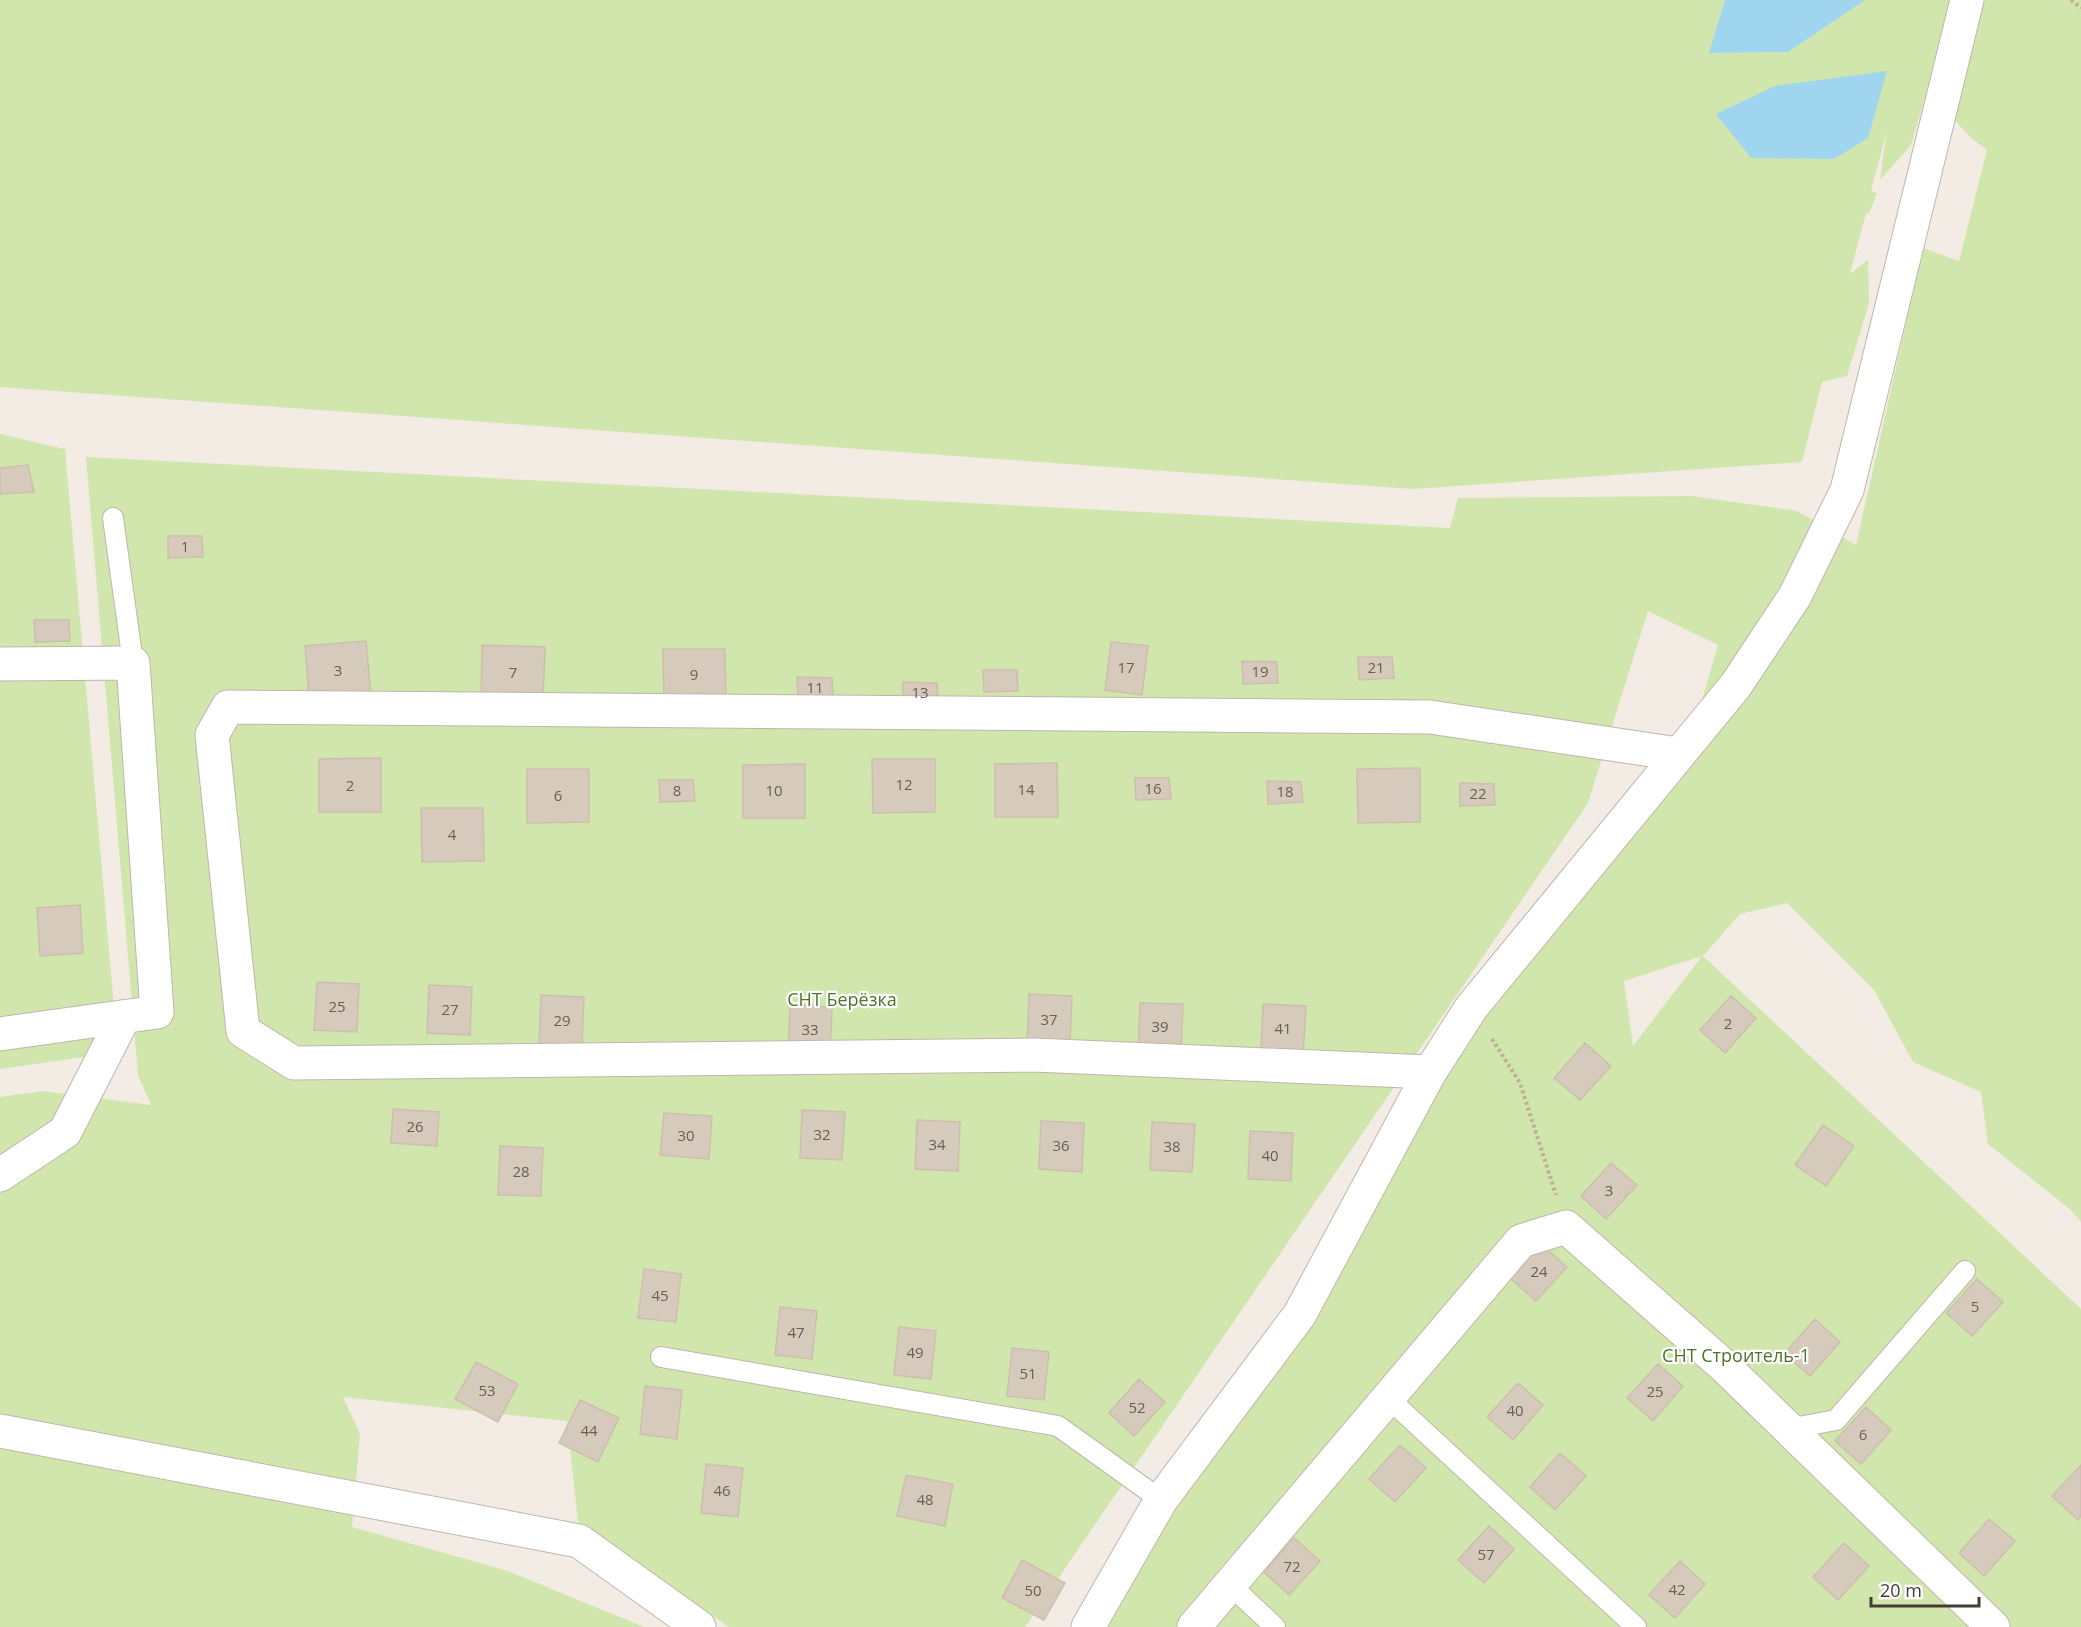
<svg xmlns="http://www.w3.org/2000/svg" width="2081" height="1627" font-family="'Open Sans',sans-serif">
<rect width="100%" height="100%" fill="#f2ece4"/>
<path fill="#d0e6ac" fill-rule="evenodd" d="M0,0H1725L1710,53L1788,52L1865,0H1954L1911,145L1880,180L1887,130L1871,191L1877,193L1869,213H1866L1850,274L1868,260L1869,303L1847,376L1822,382L1802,462L1413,489L0,387Z
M1980,0H2081V1222L2071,1210L1988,1144L1981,1092L1913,1062L1874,990L1787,903L1740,914L1703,956L2081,1309V1627H1096L1437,1077L1684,762L1718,645L1648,611L1588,803L1025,1627H729L578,1522L567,1421L343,1397L360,1434L352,1527L508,1571L644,1627H0V1097L43,1091L151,1105L138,1075L86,457L1450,528L1458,498L1691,496L1797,511L1856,545L1923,248L1959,261L1987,150L1971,138L1948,113ZM1702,956L1633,1046L1624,981Z
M0,434L65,449L118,1052L0,1069Z"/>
<path fill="#9fd5ef" d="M1725,0H1865L1788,52L1709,53Z
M1887,71L1868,138L1834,159L1751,158L1716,114L1775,86Z"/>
<path fill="#d6cabc" stroke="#cebead" stroke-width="1.5" d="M28,465L34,492L0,494V468Z
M168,536H202L203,557L168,558Z
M34,620H69L70,641L35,642Z
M366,641L371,695L309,699L305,646Z
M1111,642L1148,646L1142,695L1105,690Z
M482,645L545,647L543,700L481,699Z
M663,649H725L726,702L664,703Z
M1358,657H1392L1394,678L1359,680Z
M1242,661L1277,662L1278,683L1243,684Z
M983,670H1017L1018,691L984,692Z
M797,677L832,678L833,699L798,700Z
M903,682L937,683L938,704L903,705Z
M381,758V812H319V759Z
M872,759H935V812L873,813Z
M1057,763L1058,817H995V764Z
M805,764V818H743V765Z
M1420,768V822L1358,823L1357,769Z
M527,769H589V822L527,823Z
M1135,778H1169L1171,799L1136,800Z
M659,780H693L695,801L660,802Z
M1267,781L1301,782L1303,802L1268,804Z
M1460,783L1494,784L1495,805L1460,806Z
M421,808H483L484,861L422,862Z
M80,905L83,953L40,956L37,908Z
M317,982L359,984L357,1032L314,1030Z
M429,985L472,987L470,1035L427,1033Z
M1029,994L1072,996L1070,1044L1027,1043Z
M541,995L584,997L582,1046L539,1044Z
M1731,996L1756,1018L1725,1053L1700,1030Z
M1140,1003L1183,1004L1181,1053L1138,1051Z
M1263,1004L1306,1006L1303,1054L1261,1052Z
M790,1005L832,1007L830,1055L788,1053Z
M1585,1043L1611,1066L1580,1100L1554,1078Z
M393,1109L439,1112L437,1146L391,1143Z
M802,1110L845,1112L842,1160L800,1158Z
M664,1113L712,1116L709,1159L660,1155Z
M917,1120L960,1122L958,1171L915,1169Z
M1041,1121L1084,1123L1082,1172L1039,1169Z
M1152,1122L1195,1124L1192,1172L1150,1170Z
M1823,1125L1854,1146L1826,1186L1795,1165Z
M1250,1131L1293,1133L1291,1181L1248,1179Z
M500,1146L543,1148L541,1196L498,1195Z
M1611,1163L1637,1185L1606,1219L1581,1196Z
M1541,1244L1567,1267L1536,1301L1510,1278Z
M644,1269L681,1274L676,1322L638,1318Z
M1977,1279L2003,1302L1972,1336L1946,1313Z
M780,1307L817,1311L812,1359L775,1355Z
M1815,1319L1840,1342L1810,1376L1784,1354Z
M899,1327L936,1331L931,1379L894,1375Z
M1012,1348L1049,1352L1044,1400L1007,1396Z
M476,1362L518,1384L498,1422L455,1399Z
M1658,1364L1683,1386L1653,1421L1627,1398Z
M1139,1379L1165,1402L1134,1436L1109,1413Z
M1518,1383L1543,1405L1513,1440L1487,1417Z
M645,1386L682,1390L677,1439L640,1434Z
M580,1400L619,1418L598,1462L559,1443Z
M1866,1407L1891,1430L1861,1464L1835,1441Z
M1400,1445L1426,1468L1395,1502L1369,1479Z
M1560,1453L1586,1476L1555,1510L1530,1487Z
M706,1464L743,1468L738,1517L701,1513Z
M2081,1465V1516L2078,1520L2052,1496Z
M906,1475L953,1484L945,1526L897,1516Z
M1989,1519L2015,1541L1984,1576L1959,1553Z
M1489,1526L1514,1549L1484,1583L1458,1560Z
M1294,1538L1320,1561L1289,1595L1264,1572Z
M1844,1543L1869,1566L1838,1600L1813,1577Z
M1022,1560L1065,1583L1044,1620L1002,1598Z
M1680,1561L1705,1584L1675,1618L1649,1595Z"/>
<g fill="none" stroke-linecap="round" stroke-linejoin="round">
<g stroke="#c0b6aa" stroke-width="22">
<path id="lane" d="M113,518L133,663
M661,1357L1058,1426L1161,1500
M1387,1397L1636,1627
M1788,1429L1836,1420L1965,1271
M1228,1583L1275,1627"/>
</g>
<g stroke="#c0b6aa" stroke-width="35">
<path id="street" d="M0,664L133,663L157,1012L0,1034
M1430,1072L1034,1055L294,1063L243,1031L212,735L228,707L1430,717L1678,754
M0,1175L65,1132L124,1017
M0,1431L579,1541L699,1627
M1088,1627L1161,1500L1300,1314L1430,1072L1471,1008L1736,685L1795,596L1847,490L1967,0
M1194,1627L1521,1241L1566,1227L1724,1366L1993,1627"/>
</g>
<path stroke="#bfae98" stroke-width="4" stroke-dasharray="3 3" stroke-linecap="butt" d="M2071,0L2081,8
M1492,1039L1520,1083L1556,1195"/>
<use href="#lane" stroke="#fff" stroke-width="20"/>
<use href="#street" stroke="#fff" stroke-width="33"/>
</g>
<g text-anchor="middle" stroke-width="4.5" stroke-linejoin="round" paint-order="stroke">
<g font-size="15" fill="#686056">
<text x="185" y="552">1</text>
<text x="1126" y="673">17</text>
<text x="1376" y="673">21</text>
<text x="338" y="676">3</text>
<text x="1260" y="677">19</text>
<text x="513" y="678">7</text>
<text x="694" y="680">9</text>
<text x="815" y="693">11</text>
<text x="920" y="698">13</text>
<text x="904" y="790">12</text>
<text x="350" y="791">2</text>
<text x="1153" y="794">16</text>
<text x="1026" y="795">14</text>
<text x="677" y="796">8</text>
<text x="774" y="796">10</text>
<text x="1285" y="797">18</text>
<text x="1478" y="799">22</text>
<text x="558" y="801">6</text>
<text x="452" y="840">4</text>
<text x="337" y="1012">25</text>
<text x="450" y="1015">27</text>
<text x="1049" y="1025">37</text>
<text x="562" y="1026">29</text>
<text x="1728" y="1029">2</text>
<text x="1160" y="1032">39</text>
<text x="1283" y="1034">41</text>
<text x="810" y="1035">33</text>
<text x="415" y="1132">26</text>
<text x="822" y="1140">32</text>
<text x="686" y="1141">30</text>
<text x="937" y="1150">34</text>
<text x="1061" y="1151">36</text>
<text x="1172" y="1152">38</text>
<text x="1270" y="1161">40</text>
<text x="521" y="1177">28</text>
<text x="1609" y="1196">3</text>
<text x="1539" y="1277">24</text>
<text x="660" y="1301">45</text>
<text x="1975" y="1312">5</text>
<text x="796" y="1338">47</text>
<text x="915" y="1358">49</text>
<text x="1028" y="1379">51</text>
<text x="487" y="1396">53</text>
<text x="1655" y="1397">25</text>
<text x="1137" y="1413">52</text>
<text x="1515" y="1416">40</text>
<text x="589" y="1436">44</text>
<text x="1863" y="1440">6</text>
<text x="722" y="1496">46</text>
<text x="925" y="1505">48</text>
<text x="1486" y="1560">57</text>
<text x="1292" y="1572">72</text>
<text x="1677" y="1595">42</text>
<text x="1033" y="1596">50</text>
</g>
<g font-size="18" fill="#4b7428" stroke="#fff">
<text x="842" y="1006">СНТ Берёзка</text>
<text x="1736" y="1362">СНТ Строитель-1</text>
</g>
</g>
<path d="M1871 1597v9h108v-9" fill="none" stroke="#443c34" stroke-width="3"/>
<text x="1880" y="1597" font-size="18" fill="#443c34" stroke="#ffffff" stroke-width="4.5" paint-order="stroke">20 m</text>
</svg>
